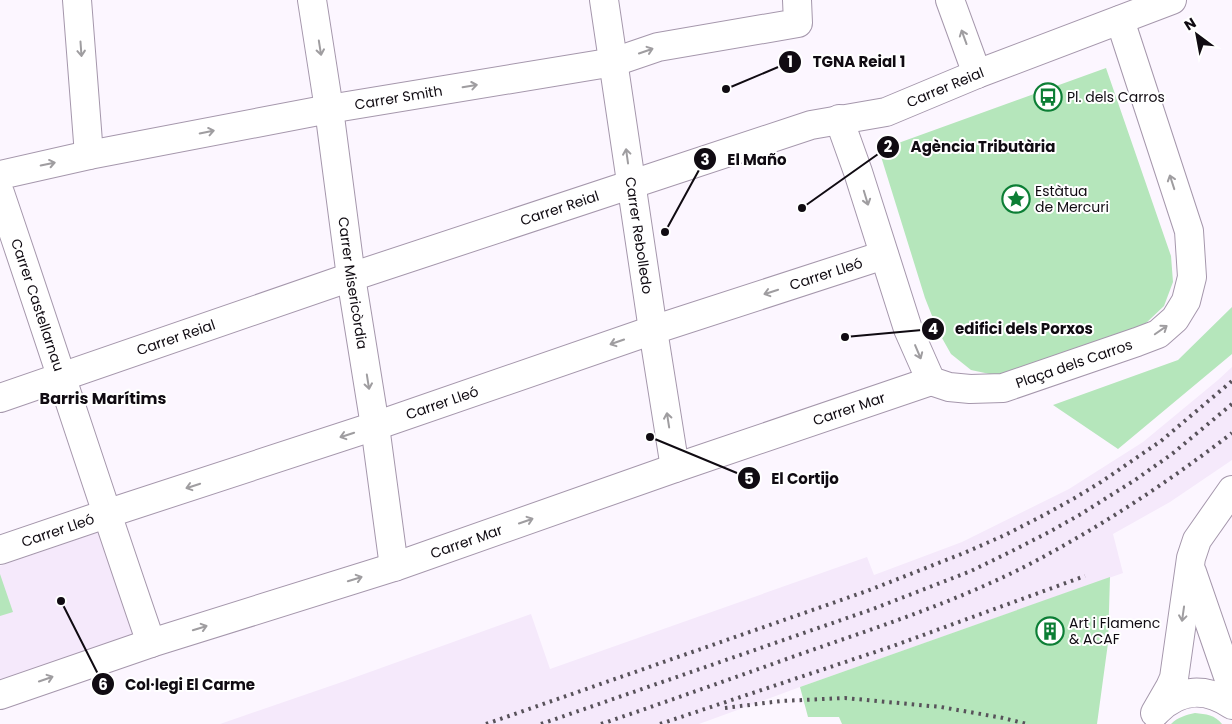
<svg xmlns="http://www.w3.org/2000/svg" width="1232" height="724" font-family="Poppins,sans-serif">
<rect width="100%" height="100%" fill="#fcf6ff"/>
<path fill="#f5e9fb" d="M1232,367V460L1170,502L1113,534L1123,573L800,687L699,724H220L342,682L531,614L550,669L867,557L874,575L962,542L1069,489L1143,442L1218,380Z
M99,532L134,637L0,683V566Z"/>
<path fill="#b5e6bb" d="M1106,68L1171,256L1173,282L1164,306L1145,324L1071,353L999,376L971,370L951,354L938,331L925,298L879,150Z
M1232,307V354L1118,449L1053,405L1178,360Z
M0,574L13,612L0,616Z
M1110,577L1108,643L1097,724H842L839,717H808L800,687Z
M1195,713C1206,714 1215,715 1222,724H1171C1178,717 1186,715 1195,713Z"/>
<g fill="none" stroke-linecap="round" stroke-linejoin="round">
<g stroke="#a597ac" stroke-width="30">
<g id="minor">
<path d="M77,0L89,155"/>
<path id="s1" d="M312,0L329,109L351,277L375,426L394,567"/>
<path id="s2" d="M604,0L653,330L675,468"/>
<path d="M950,0L977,74"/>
<path id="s3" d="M839,119L858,172L908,329L931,381L949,387L970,389L1003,388L1137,342L1158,334L1175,319L1186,301L1192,277L1189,231L1120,20"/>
<path id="s4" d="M0,175L89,155L329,109L614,62L658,47L798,23L797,0"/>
<path id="s5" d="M0,193C51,343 99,493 151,643"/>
<path id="s6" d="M0,398L351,277L811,125L886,112L977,74L1172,0"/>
<path id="s7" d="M0,550L106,514L375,426L653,330L884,255"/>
<path d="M1192,572L1232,688"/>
<path id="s8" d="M0,695L151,643L394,567L675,468L931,381"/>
<path d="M1157,711C1180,688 1206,687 1232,705"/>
<path d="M1155,713L1170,687L1174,678L1191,558L1197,540L1232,490"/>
</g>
</g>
<use href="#minor" stroke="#fff" stroke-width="28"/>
<path stroke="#58525a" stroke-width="4" stroke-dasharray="2.5 5" stroke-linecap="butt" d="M725,708L781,701L845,698L941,707L1003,718L1027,724
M486,724L867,591L964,553L1005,535L1044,515L1073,499L1101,482L1161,441L1232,381
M541,724L873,609L971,571L1012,551L1051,531L1081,514L1135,480L1172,454L1232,404
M601,724C672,700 741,675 812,650C884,625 957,601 1026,566C1099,528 1167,483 1232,433
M660,724L893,646L1085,576"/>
</g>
<defs><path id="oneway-shaft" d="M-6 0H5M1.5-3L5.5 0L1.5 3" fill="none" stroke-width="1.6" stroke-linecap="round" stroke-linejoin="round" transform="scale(1.25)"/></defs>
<g stroke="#9f9da0">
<use href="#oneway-shaft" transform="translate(964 37) rotate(-110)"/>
<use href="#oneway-shaft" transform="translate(320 48) rotate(81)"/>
<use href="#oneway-shaft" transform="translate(81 49) rotate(86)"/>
<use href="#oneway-shaft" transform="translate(646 51) rotate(-19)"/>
<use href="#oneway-shaft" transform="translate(470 86) rotate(-9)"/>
<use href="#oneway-shaft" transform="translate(207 132) rotate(-11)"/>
<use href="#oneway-shaft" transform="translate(627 156) rotate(-98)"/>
<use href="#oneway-shaft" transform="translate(48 164) rotate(-12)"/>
<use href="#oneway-shaft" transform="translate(1172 182) rotate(-108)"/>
<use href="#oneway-shaft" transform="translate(866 198) rotate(73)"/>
<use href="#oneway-shaft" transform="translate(771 292) rotate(162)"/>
<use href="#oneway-shaft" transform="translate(1161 330) rotate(-35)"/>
<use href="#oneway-shaft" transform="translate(617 342) rotate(161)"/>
<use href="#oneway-shaft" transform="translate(918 352) rotate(67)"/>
<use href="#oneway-shaft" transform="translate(368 382) rotate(81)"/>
<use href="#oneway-shaft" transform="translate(668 420) rotate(-99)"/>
<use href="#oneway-shaft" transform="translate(347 435) rotate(162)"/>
<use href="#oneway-shaft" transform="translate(193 486) rotate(162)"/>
<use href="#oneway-shaft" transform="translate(526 521) rotate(-19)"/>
<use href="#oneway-shaft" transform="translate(355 579) rotate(-17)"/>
<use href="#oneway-shaft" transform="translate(1183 614) rotate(98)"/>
<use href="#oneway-shaft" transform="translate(200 628) rotate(-17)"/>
<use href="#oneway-shaft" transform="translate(46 679) rotate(-19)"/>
</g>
<defs>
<g id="bus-ring" transform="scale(1.4375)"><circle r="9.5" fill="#fff" stroke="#0c7e35" stroke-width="1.5"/><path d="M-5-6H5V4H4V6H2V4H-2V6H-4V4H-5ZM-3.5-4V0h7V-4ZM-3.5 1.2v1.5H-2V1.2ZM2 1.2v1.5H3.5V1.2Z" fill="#0c7e35"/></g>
<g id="sight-ring" transform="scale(1.4375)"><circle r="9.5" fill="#fff" stroke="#0c7e35" stroke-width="1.5"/><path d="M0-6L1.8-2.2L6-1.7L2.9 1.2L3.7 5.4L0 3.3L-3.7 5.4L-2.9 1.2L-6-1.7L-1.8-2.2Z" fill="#0c7e35"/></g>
<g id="building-ring" transform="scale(1.4375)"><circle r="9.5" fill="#fff" stroke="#0c7e35" stroke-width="1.5"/><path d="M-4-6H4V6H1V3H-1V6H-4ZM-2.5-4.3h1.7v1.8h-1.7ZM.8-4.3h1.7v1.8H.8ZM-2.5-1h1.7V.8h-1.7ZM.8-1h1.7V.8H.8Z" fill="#0c7e35"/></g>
</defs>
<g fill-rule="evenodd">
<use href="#bus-ring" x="1048" y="97"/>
<use href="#sight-ring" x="1016" y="199"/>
<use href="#building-ring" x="1050" y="631"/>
</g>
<g text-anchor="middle" stroke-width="4" stroke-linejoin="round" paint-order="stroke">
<g font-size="14" fill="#100b12" stroke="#fff">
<text dy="5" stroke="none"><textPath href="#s6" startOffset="996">Carrer Reial</textPath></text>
<text dy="5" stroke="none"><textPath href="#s4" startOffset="406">Carrer Smith</textPath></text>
<text dy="5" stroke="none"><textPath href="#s6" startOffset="591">Carrer Reial</textPath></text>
<text dy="5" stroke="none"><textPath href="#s2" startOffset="238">Carrer Rebolledo</textPath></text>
<text dy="5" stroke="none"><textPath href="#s7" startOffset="871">Carrer Lleó</textPath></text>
<text dy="5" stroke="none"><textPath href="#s1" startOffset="286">Carrer Misericòrdia</textPath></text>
<text dy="5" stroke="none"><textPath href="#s5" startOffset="118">Carrer Castellarnau</textPath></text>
<text dy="5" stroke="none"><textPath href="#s6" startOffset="186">Carrer Reial</textPath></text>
<text dy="5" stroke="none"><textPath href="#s3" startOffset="426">Plaça dels Carros</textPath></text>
<text dy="5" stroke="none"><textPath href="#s7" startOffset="466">Carrer Lleó</textPath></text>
<text dy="5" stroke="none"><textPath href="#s8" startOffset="896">Carrer Mar</textPath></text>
<text dy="5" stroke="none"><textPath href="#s7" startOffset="61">Carrer Lleó</textPath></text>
<text dy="5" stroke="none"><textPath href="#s8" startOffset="491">Carrer Mar</textPath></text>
</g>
<g font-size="14" fill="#100b12" stroke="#fff" text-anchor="start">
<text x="1067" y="102">Pl. dels Carros</text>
<text x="1035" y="196">Estàtua<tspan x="1035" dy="16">de Mercuri</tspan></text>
<text x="1069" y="628">Art i Flamenc<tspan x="1069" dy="16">&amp; ACAF</tspan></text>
</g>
<g font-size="16" font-weight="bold" fill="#100b12" stroke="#fff">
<text x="103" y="404">Barris Marítims</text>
</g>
</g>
<path fill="none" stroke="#100b12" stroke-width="2" d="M726 89L790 62M802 208L888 147M665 232L705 159M845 337L933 329M650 437L749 478M61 601L103 684"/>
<g fill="#100b12" stroke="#fff" stroke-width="2">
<circle cx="726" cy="89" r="5"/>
<circle cx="802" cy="208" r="5"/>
<circle cx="665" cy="232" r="5"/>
<circle cx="845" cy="337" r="5"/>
<circle cx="650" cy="437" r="5"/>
<circle cx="61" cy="601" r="5"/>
<circle cx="790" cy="62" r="12"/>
<circle cx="888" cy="147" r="12"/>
<circle cx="705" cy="159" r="12"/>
<circle cx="933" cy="329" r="12"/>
<circle cx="749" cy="478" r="12"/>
<circle cx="103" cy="684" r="12"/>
</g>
<g font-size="15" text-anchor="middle" font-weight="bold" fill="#fff">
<text x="790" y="67">1</text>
<text x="888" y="152">2</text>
<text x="705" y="165">3</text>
<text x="933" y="334">4</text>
<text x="749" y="484">5</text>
<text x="103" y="690">6</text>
</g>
<g font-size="15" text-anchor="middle" font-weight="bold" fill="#100b12" stroke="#fff" stroke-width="4" stroke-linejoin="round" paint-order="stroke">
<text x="859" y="67">TGNA Reial 1</text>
<text x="983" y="152">Agència Tributària</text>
<text x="757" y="165">El Maño</text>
<text x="1024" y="334">edifici dels Porxos</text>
<text x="805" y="484">El Cortijo</text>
<text x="190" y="690">Col·legi El Carme</text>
</g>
<g transform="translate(1197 35) rotate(328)" stroke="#ffffff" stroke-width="4" paint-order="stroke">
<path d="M0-4L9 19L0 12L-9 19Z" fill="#100b12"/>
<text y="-8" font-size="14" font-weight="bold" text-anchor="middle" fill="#100b12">N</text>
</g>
</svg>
